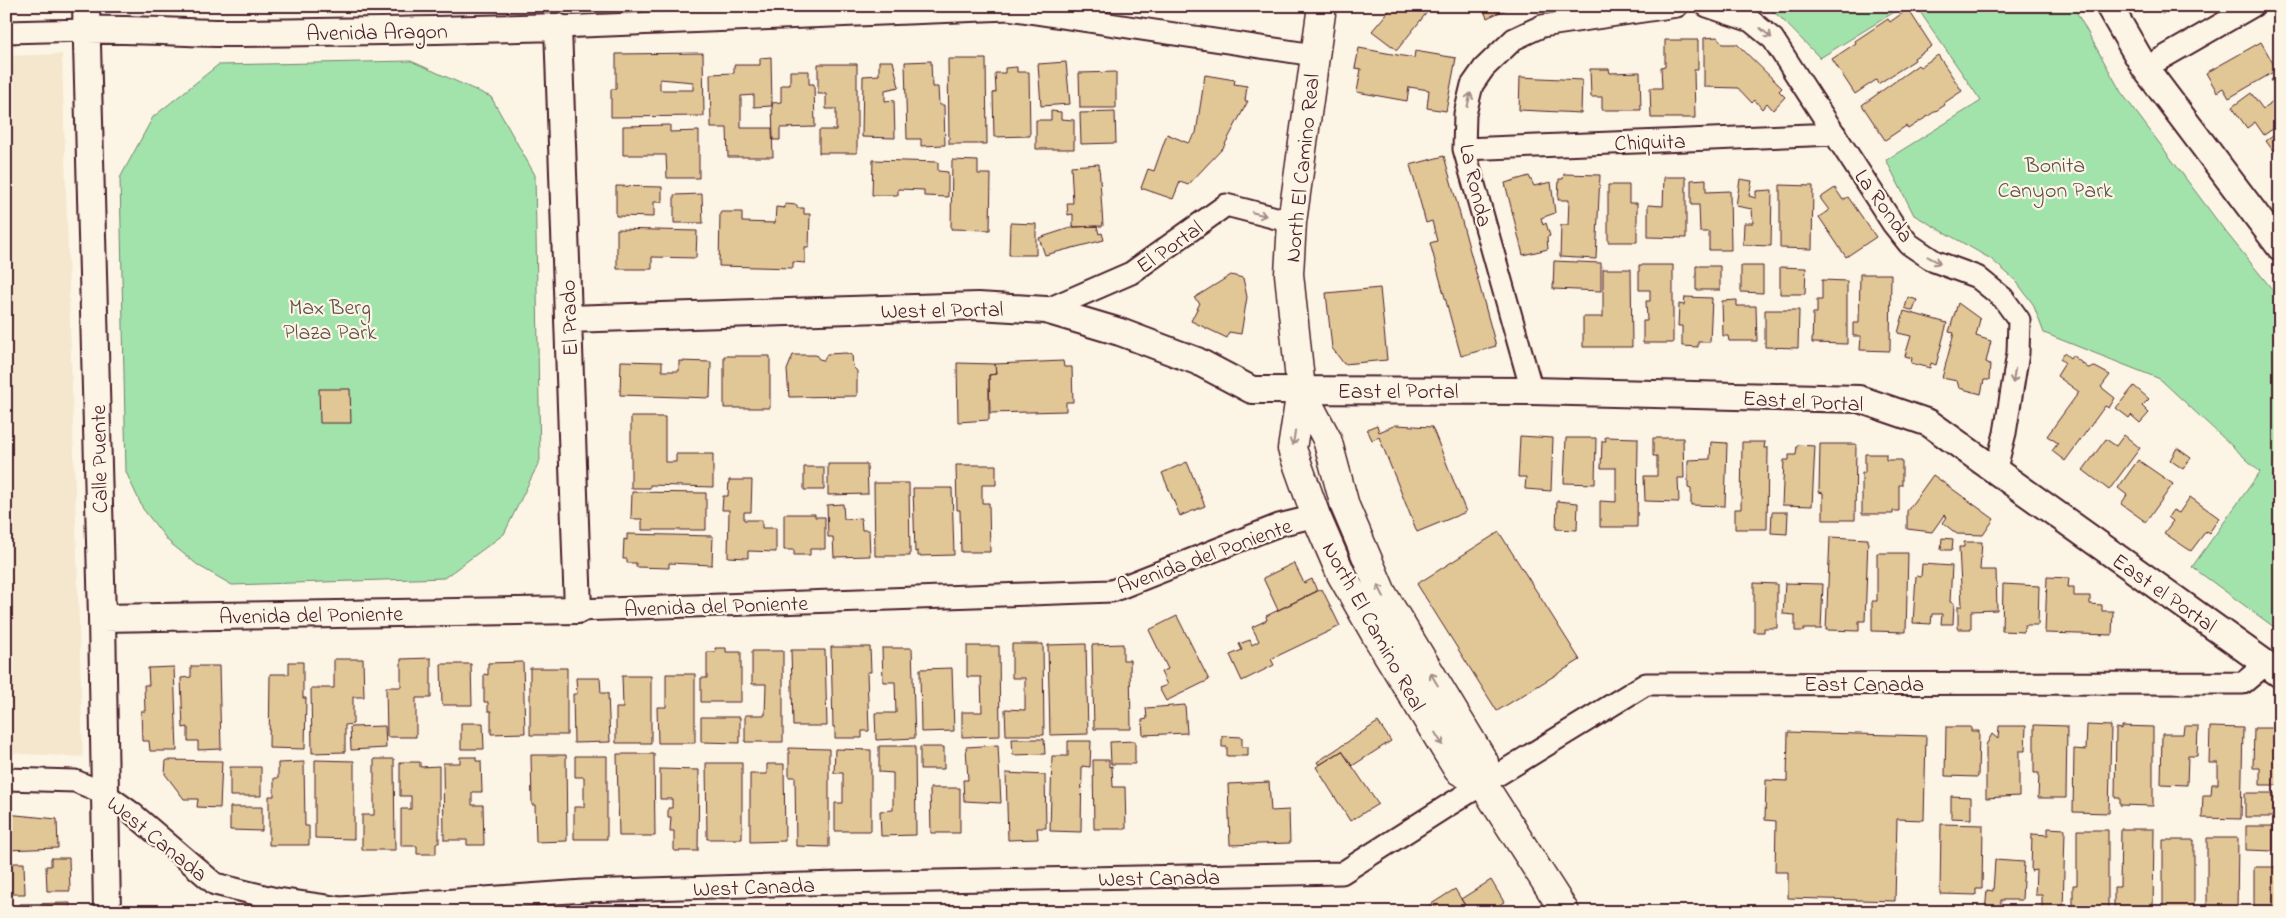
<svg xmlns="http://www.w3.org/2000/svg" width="2286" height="918" font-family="'Indie Flower',sans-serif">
<rect width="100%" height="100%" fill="#fcf5e5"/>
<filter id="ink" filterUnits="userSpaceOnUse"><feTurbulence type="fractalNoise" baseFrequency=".02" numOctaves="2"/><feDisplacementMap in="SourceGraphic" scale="10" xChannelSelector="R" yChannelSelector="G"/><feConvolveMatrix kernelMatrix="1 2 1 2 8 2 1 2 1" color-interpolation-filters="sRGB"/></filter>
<g filter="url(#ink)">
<path fill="#f4e7cd" d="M62,54L83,757L6,753V56Z"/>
<path fill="#a2e3ac" stroke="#76816c" d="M1765,6H1904L1820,58L1780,17Z
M1916,6H2073L2121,92L2225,231L2280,299V620L2274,627L2192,567L2260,472L2160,379L2044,333L2033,304L2016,281L1991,259L1914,215L1886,160L1981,101Z
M411,61L491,97L535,175L540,460L504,534L444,578L232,585L199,566L169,542L143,509L126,472L120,178L153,117L218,65Z"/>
<path fill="#e1c696" stroke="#4a1f2b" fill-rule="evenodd" d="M1393,6H1432L1397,50L1372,31Z
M1482,6H1513L1487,18Z
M2158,6H2176L2162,14Z
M1908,9L1932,46L1914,58L1915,60L1878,84L1876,80L1855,94L1832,59L1856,43L1855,41L1888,19L1890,22Z
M1717,37L1723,44H1737L1782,88L1779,91L1785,97L1773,110L1767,103L1762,109L1755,100L1752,103L1738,88L1704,87V38Z
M1665,40H1698V70H1694L1695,118H1651L1650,88H1662L1661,67L1665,66Z
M2261,42L2277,70L2229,98L2223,88L2217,92L2206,73Z
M1359,48L1414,58L1415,51L1456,58L1446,111L1427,108L1429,90L1409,87L1407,101L1357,92L1361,69L1355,68Z
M703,53L704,116L611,117V89H616V54ZM660,79L693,82V90H660Z
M1938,55L1962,91L1944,103L1945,105L1908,129L1906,126L1885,140L1862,105L1918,65L1920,67Z
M771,57L772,106L754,107V95L741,96V128H772L773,157H728L727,128H711L710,74L734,73V65H760V58Z
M948,59H986L987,144H949Z
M879,61H893L899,87L885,90V101L894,100L895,138L862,137L863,76L879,75Z
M931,61L932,87H938L939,105H944L945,145L921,146V139H907L905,62Z
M1066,62L1070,104L1041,106L1038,64Z
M818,64H857V153H819V130H836V109H826V94H818Z
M1017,67V72H1029L1030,136L994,137L993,93L996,92L995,73H1005V68Z
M1590,69H1609L1610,73L1640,72L1641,110H1602V97H1591Z
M790,71H809V84H814L815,127L780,128V140H773L772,103L781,102V85H790Z
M1116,72V108H1080L1079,73Z
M2280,74V93L2271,80Z
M1205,75L1235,80L1234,84L1247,86L1245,101H1248L1223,148L1188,185L1180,182L1173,199L1141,188L1148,169L1154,171L1167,134L1188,143L1196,133Z
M1520,77L1582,80L1581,113L1519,110Z
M2251,93L2263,109L2280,97V124L2264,135L2255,122L2247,128L2232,107Z
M1051,111L1061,112V119L1074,120V149H1036V120H1051Z
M1115,112L1116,143L1081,144L1080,113Z
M670,125V132L699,131V178H667L666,155H623V126Z
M2280,131V160L2266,141Z
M1444,156L1496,346L1461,356L1430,243L1437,241L1432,221L1426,223L1410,165Z
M873,160L938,162V171L948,172V197L924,196V190L898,189V195H872Z
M952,160L978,161V174H991L990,230L951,229Z
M1099,164L1103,226L1073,227V214L1068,215L1067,203H1073L1071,166Z
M1564,174L1600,175L1596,259L1560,257L1561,225H1568L1569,200H1558L1559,179H1563Z
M1529,176L1534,186L1551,182L1555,213L1541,218L1543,225L1546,223L1550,236L1547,237L1548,249L1523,255L1505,183Z
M1664,177H1686V238L1648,237V205L1663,206Z
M1706,179V192L1730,191L1731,250H1709V232H1700L1699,205H1691V180Z
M1740,179L1752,181L1749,196L1756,198V191L1772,190L1771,246L1743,245L1744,223H1753L1752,209L1736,206Z
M1608,185H1629V203H1637V242H1608Z
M1780,185L1813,186L1812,249L1780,248Z
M616,186L662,187V202H654V217L616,216Z
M1835,188L1843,200L1848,197L1876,237L1846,257L1819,217L1829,210L1820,198Z
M702,194L703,223H674V195Z
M785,204L797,205V208H804V214H810L809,247H805V263L793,262V268L719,266L720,212H742V222L775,223L776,207L785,208Z
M1010,223L1036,224V255H1009Z
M1097,226L1099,234L1102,233L1104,240L1045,255L1039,238L1073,227Z
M617,229L697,231L696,258L652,257V269H617Z
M1554,261L1601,263V291L1553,289Z
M1639,265H1673V343H1643V321H1647L1646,301H1650V290H1639Z
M1696,266H1720V290H1696Z
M1741,266H1763V293L1741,292Z
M1780,267L1806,268L1805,294H1780Z
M1603,269H1631L1632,347H1583V317H1603Z
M1860,274H1891L1890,351L1860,350L1861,336H1853V323H1859Z
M1231,275L1243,278L1247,297L1241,334L1229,332L1227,338L1191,321L1200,303L1194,298Z
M1822,280L1847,281V344L1812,343L1813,313H1817V300H1822Z
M1380,288L1387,360L1344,364L1332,348L1326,293Z
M1685,297L1712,298L1710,342H1698V347L1682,346V326H1678L1679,304L1684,305Z
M1908,297L1917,300L1913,311L1905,308Z
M1737,300V306H1756L1757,341H1729L1728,336H1723L1722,301Z
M1958,303L1980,319L1976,336L1991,341L1986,362L1990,364L1989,380H1984L1981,394L1959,388L1957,381L1942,378L1954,333L1949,332Z
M1765,310H1799L1798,348L1765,347Z
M1904,311L1947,323L1936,365L1931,363L1930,368L1911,363L1912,358L1905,356L1911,336L1898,333Z
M846,353L852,355L853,367L857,371V396L789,397L787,370L793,355H816L819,359L824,360L827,354Z
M2064,353L2070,358L2072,355L2088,368L2095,367L2110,375L2101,387L2115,398L2109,408L2105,406L2065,461L2052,451L2058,443L2047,436L2079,392L2057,376L2065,363L2060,359Z
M724,356H770V408H724Z
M621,361L662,362V371H679V361L711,362L710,398L620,395Z
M1063,361L1064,367H1072L1073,402H1066V411L990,413L989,375L996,374L995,364Z
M957,363L995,364L996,374L989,375V420L958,422Z
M2134,386L2149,399L2142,406L2149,413L2140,423L2131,415L2129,418L2116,408Z
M319,389H350L351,423H320Z
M631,417H665V462H676V454H713V487L650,485V488H631Z
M1377,425L1379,432L1396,425L1432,427L1466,512L1417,532L1379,437L1372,440L1367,429Z
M2124,435L2140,448L2109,490L2083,470L2106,439L2116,446Z
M1520,436L1553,438L1551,491L1525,489L1526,477H1518Z
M1605,437L1638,438L1637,527H1600V501L1616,502V468H1601L1602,441H1606Z
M1566,438H1596L1595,484L1564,483Z
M1653,438H1683L1684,478H1678L1679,502L1645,501L1644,476H1657V456H1653Z
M1711,442L1727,443L1725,506L1691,505V489L1688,488V460L1710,459Z
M1742,442H1765L1764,448H1768L1767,529H1735V509H1741Z
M1820,444H1856L1855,520H1823V493L1819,492Z
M1797,445L1815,446L1812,506L1782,505L1784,460H1789V455H1796Z
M2177,448L2191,458L2183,469L2170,460Z
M1865,454H1886V460H1902V485H1899V511H1893V514H1862V473H1865Z
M2138,460L2173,484L2146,522L2121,504L2127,495L2118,488Z
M1187,462L1205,506L1180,516L1162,473Z
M828,464H867L868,494L828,495Z
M956,465H996V485H982V503H989L990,552H961L960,510H957Z
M804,467H824V490H804Z
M1933,475L1994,519L1983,535L1957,534L1943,523L1947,517L1944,515L1932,532L1907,529V511Z
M729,480H752L751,512H744V520H762V528H776V552L748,551V558L728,557L729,510H722L723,496H728Z
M874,483H909L910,556H875Z
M913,488H952L954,555L918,556V551L915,552Z
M632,492L706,493V530H642V519H631Z
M2190,497L2219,518L2209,533L2206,531L2191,551L2164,533L2173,521L2168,517L2173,510L2179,513Z
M1557,501L1578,503L1577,530L1556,529Z
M843,504L844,519L861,518L862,530H869L870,556L834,557L833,537H828L827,505Z
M1772,512H1788L1787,534L1771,533Z
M784,514H815V517H825V549H810V555H794V550H784Z
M1499,532L1580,660L1497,711L1417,584Z
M627,534L713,536L712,565L669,563V568L636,567V563H627V559H623L624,539L627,540Z
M1830,537L1868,539L1865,621H1859V631L1826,630Z
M1942,538L1953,539L1952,550H1941Z
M1964,542H1982L1980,570H1996L1997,610L1971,611V629H1958V606H1962L1959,547H1964Z
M1877,553H1908L1906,632L1872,631V601H1877Z
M1294,563L1304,583L1312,579L1317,591L1278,610L1263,578Z
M1922,564L1952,566L1950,602L1954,603L1953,624H1941L1942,614H1932L1931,624L1913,623L1916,576L1921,577Z
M2047,577L2069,578L2068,587H2074V596H2090V604L2102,605V611H2113L2112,635L2045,633Z
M1754,583L1777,584V628H1764V632H1754Z
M1785,583L1823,584L1821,629H1804V631H1795V615L1783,614Z
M2003,584L2039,586L2038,625H2025L2024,632L2002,631Z
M1322,589L1340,626L1271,659L1274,665L1242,681L1230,655L1242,650L1239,644L1250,640L1252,645L1259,641L1252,627L1267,620L1266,616Z
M1177,616L1209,680L1166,701L1159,688L1167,685L1161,672L1168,669L1149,630Z
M1012,644H1043L1044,735H1006L1005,709L1025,710V678H1012Z
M1086,644L1088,734L1050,735L1048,645Z
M1123,644V660H1130L1131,729H1094L1092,645Z
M967,646H999L1000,736L962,737V712H982L981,677H967Z
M831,647H870L871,672H867L869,731H862V738H835V727H833Z
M715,648H726V652H741V702H701V678H707V652H716Z
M882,648H912L915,738L876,740L875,713H896L895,682H883Z
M791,650H825L827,726H793Z
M752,651H783V742H745V715H765L766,684H752Z
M431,658V698H416V737H387L386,687H401V659Z
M334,659H363L364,697H353V724L345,725V752L312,753L311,688H334Z
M289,662H303V698H306L305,749L269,748L270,674H289Z
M523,662L525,733L491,734V711H488V702H484V674L488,675V663Z
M441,664H471L472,705H442Z
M191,666H219L221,749L198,750V741H188V727L183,728L181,678L191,677Z
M174,667L177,751H150L149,741H142L141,711H145L144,685H149L148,668Z
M530,668H567V735H530Z
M952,668L954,731L921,732L920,669Z
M666,674H695V743H658L657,707H666Z
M622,676H651V743H616V708H623Z
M576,678H600L601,693H608L610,742L574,743L573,694H577Z
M1185,705L1187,733L1143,735L1142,720L1147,719L1146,708Z
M701,717H740V743L701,742Z
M1378,722L1391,741L1352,766L1342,751L1319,765L1317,762Z
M461,723H483L484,749H461Z
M2034,725L2067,726L2066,798H2038L2039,773H2034Z
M2087,725L2111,726L2109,813L2073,812L2074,749L2086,750Z
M385,726L386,748L351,750L350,727Z
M1999,726H2026L2025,751H2019V796L1986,798V745L1992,734L1998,739Z
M2122,726L2153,727V806L2120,805V798H2115L2116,728L2122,729Z
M2184,726H2198L2197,756H2188L2187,785L2161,784L2162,734H2183Z
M1946,727H1971V731H1979L1978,777L1945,776Z
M2210,727L2243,728L2241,819L2202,818L2203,795H2211L2212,784H2218V763H2209Z
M2254,728H2277V740H2280V785H2260V768H2253Z
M1788,732L1926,736L1924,820L1897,819L1895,901L1788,898V872H1775L1776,821L1765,820L1766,780L1787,781Z
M1222,736L1242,737V747H1248V756H1227V747H1222Z
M1012,739H1044L1045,754L1013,755Z
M1068,741H1091L1090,767L1082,766L1081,832L1050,831L1052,756H1068Z
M1135,741V764H1111L1110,742Z
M998,745L1001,803L964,801L963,780H968L966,747Z
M879,746H915L916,835L881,836L880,811L893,810V773L879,772Z
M920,747H944V769H920Z
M789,748L829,749V847L796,846L795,777H789Z
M835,749L871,750V831H835V803H843V773H834Z
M1342,751L1378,804L1350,821L1316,767Z
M617,754H654L655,836H619Z
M531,755H566L567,841L536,842L535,805H532Z
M575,756H607V839H574V807H584V777H575Z
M460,757H476V761H481L482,792H472V805H483L484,845H467V840H444L443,763H460Z
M374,759H394L395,850H362V815H374Z
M166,760L222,761L220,808L197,807L198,799H184L165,774Z
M315,760L354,761V839L315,838Z
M1093,760H1109V767L1112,766L1113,787H1125L1126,829H1094Z
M304,762L305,826H309V845H269V796H274V778H278V763Z
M400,762H420V767L439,766V843H436V854H417V846H401V809H411V796H400Z
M706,763H742V839H707Z
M767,764H784L785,841L750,842V774H767Z
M230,767H261V796H230Z
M660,769L699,770L698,851H674V831H670L671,817H668V808H672V799H660Z
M1006,773L1045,775L1046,828H1037L1038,839L1008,840Z
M1269,782L1271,811L1289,810L1290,843L1230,845L1228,784Z
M930,788H960V833H931Z
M2245,793H2274V817H2245Z
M1951,796L1971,797V819L1951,818Z
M230,807H262V831L230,830Z
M6,814L57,819L58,848L6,850Z
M1941,824L1983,825L1982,889H1976V895L1940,894Z
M2246,826H2273V851L2246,850Z
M2048,828L2065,829L2063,912H2042V895H2035L2036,870L2031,871L2032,834L2048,835Z
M2121,829H2154L2153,912H2114V887H2120Z
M2077,830H2108V912H2073V885H2077Z
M2207,838H2238L2237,912H2207Z
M2163,840H2194V912H2163Z
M51,858H69L70,891H47L46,866H51Z
M1995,860L2024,862L2022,900H2001L2000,912H1985L1987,890L1993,891Z
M6,863H24L25,894H6Z
M2254,867H2280V912H2254Z
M1491,880L1504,902L1488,912H1469L1461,899Z
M1455,889L1469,912H1427L1425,908Z
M70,903V912H20V904Z
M154,908H183V912H154Z"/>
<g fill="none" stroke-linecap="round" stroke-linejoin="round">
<g stroke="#4a1f2b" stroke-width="25">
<path id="minor" d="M1707,6L1751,21L1773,39L1893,224L1909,244L1934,261L1977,277L2003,298L2019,320L2018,353L2005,433L1995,472
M558,27L1009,9L1314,55
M6,32L87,30
M2145,68L2253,6
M1464,149L1835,134
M1046,310L1131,273L1226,205L1292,222
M1532,391L1464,149L1465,114L1472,85L1484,68L1514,39L1542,26L1677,6
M578,610L1112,591L1279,525L1316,516
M6,779L75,781L104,793L132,813L215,884L276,899L340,908L584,891L838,883L1342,873L1447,806L1646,684L2243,683L2266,664"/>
</g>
<g stroke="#4a1f2b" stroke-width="30">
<path id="tertiary" d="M86,6L102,618L107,912
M2109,6L2145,68L2280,247
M87,30C130,29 173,32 216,33C330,33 444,30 558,27L578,610L102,618
M568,319L978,306L1046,310L1120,332L1197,361L1252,390L1532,391L1859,399L1929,423L2280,674"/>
</g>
<g stroke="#4a1f2b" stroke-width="31">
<path id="primary" d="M1322,6L1292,222L1289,274L1301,390L1292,449L1316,516L1341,574L1377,637L1458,770L1483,784L1565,912
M1301,390L1327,439L1345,506L1382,593L1484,762L1483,784"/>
</g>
<use href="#minor" stroke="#fcf5e5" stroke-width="21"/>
<use href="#tertiary" stroke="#fcf5e5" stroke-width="26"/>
<use href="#primary" stroke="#fcf5e5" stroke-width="28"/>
</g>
<defs><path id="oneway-shaft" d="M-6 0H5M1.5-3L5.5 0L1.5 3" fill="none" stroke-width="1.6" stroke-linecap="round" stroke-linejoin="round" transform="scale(1.25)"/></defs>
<g stroke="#a38a88">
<use href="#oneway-shaft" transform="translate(1766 33) rotate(40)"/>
<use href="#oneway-shaft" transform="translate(1469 100) rotate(-77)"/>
<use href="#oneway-shaft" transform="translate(1259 214) rotate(14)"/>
<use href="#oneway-shaft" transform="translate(1934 260) rotate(28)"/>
<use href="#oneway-shaft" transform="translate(2014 376) rotate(99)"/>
<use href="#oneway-shaft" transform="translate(1294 438) rotate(99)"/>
<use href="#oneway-shaft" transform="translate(1381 591) rotate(-117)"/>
<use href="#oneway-shaft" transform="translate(1434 679) rotate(-121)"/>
<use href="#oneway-shaft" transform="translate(1439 739) rotate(59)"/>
</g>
</g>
<g text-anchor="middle" stroke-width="4.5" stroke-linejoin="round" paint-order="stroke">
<g font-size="22" fill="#4a1f2b" stroke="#fcf5e5">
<text transform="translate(377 31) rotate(-1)" y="8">Avenida Aragon</text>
<text transform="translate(1650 141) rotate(-2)" y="8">Chiquita</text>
<text transform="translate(1301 168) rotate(-84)" y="8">North El Camino Real</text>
<text transform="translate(1477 185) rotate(77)" y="8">La Ronda</text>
<text transform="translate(1885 205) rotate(54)" y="8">La Ronda</text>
<text transform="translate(1169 246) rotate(-35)" y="8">El Portal</text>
<text transform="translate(942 309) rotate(-1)" y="8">West el Portal</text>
<text transform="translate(568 318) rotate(-92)" y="8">El Prado</text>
<text x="1398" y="398">East el Portal</text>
<text transform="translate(1803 400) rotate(3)" y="8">East el Portal</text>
<text transform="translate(98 459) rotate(-91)" y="8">Calle Puente</text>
<text transform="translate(1204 555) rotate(-20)" y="8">Avenida del Poniente</text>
<text transform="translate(2165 592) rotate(35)" y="8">East el Portal</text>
<text transform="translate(716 605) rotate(-2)" y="8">Avenida del Poniente</text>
<text transform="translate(311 614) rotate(-1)" y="8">Avenida del Poniente</text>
<text transform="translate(1375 626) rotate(61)" y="8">North El Camino Real</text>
<text x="1864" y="691">East Canada</text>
<text transform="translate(158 838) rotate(39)" y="8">West Canada</text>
<text transform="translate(1159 877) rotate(-1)" y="8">West Canada</text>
<text transform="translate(754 886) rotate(-2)" y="8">West Canada</text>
</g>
<g font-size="22" fill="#60504b" stroke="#fcf5e5">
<text x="2055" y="172">Bonita<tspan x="2055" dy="25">Canyon Park</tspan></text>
<text x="330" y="314">Max Berg<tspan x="330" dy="25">Plaza Park</tspan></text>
</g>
</g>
<rect width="2286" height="918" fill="none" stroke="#fcf5e5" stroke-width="25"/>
<rect x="12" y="12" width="2261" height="893" fill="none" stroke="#4a1f2b" stroke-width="2" filter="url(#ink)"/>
</svg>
